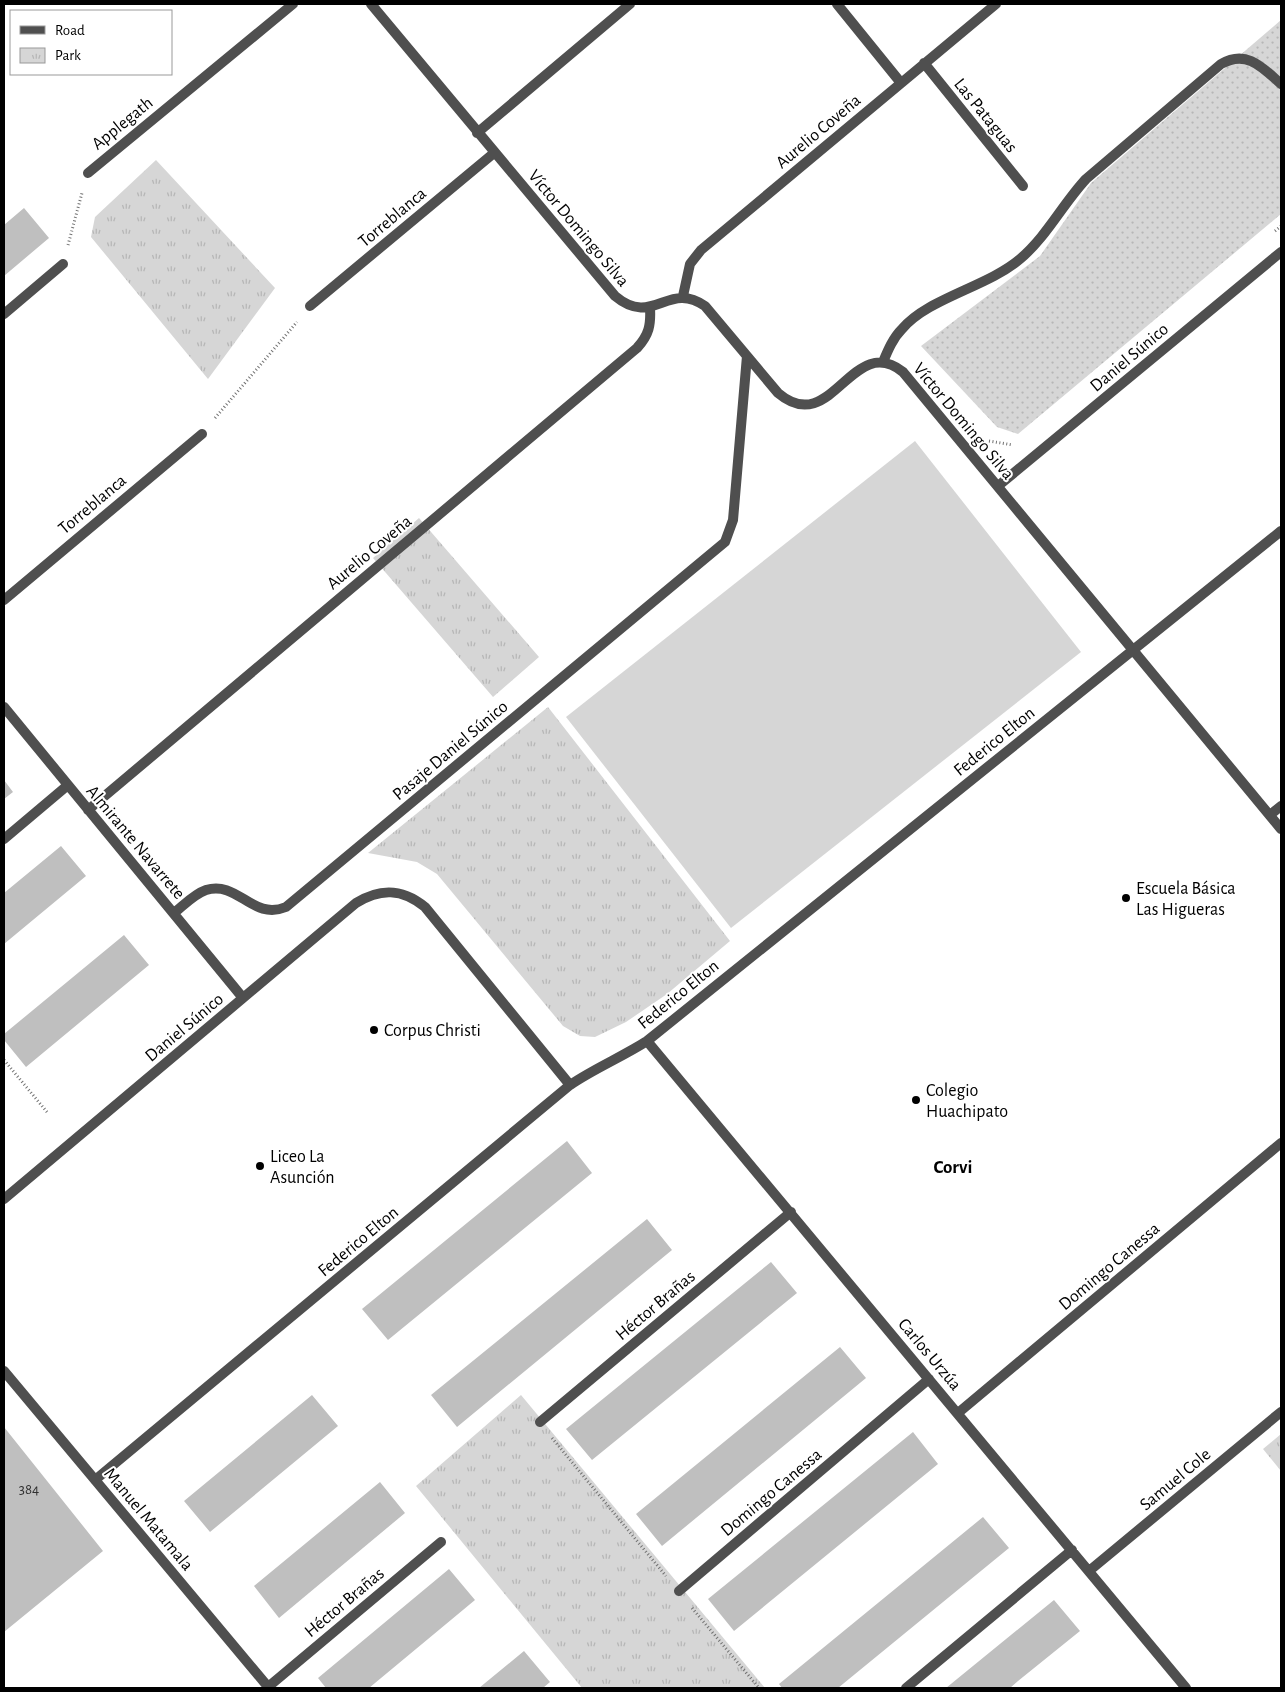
<svg xmlns="http://www.w3.org/2000/svg" width="1285" height="1692" font-family="'Alegreya Sans',sans-serif">
<defs>
<pattern id="grass-dots" width="8" height="8" patternUnits="userSpaceOnUse" patternTransform="scale(1.25)"><rect width="8" height="8" fill="#d6d6d6"/><path d="M2 2h.1M6 6h.1" fill="none" stroke="#b6b6b6" stroke-width="1.8" stroke-linecap="round"/></pattern>
<pattern id="park-tufts" width="24" height="20" patternUnits="userSpaceOnUse" patternTransform="scale(1.25)"><rect width="24" height="20" fill="#d6d6d6"/><path d="M3 7l-1-3M5 7V3M7 7l1-3M15 17l-1-3M17 17v-4M19 17l1-3" fill="none" stroke="#b6b6b6"/></pattern>
</defs>
<rect width="100%" height="100%" fill="#fff"/>
<path fill="url(#grass-dots)" d="M1281,20V214L1018,434L997,427L921,346L1040,256L1091,183Z"/>
<path fill="url(#park-tufts)" d="M156,160L275,288L208,379L91,237L95,217Z
M419,518L539,657L493,697L373,558Z
M548,707L730,941L667,994L626,1022L595,1037L580,1036L563,1026L437,874L417,862L368,853Z
M521,1395L765,1688H582L416,1486Z
M1281,1434V1471L1263,1449Z"/>
<path fill="#d6d6d6" d="M915,441L1081,652L731,928L566,717Z"/>
<path fill="#bfbfbf" d="M24,208L49,238L4,276V225Z
M4,780L13,792L4,799Z
M61,846L86,876L4,944V893Z
M124,935L149,965L26,1067L4,1040V1034Z
M567,1141L592,1173L388,1340L362,1309Z
M647,1219L672,1250L457,1427L431,1395Z
M771,1262L797,1293L592,1460L566,1429Z
M840,1347L866,1378L662,1546L636,1514Z
M312,1395L338,1426L210,1532L184,1501Z
M4,1427L103,1551L4,1632Z
M913,1432L938,1464L734,1631L708,1599Z
M380,1482L405,1513L279,1618L254,1586Z
M983,1517L1009,1548L838,1688H782L779,1684Z
M449,1569L475,1600L369,1688H326L318,1678Z
M1054,1600L1080,1631L1018,1681L1010,1688H946Z
M524,1651L550,1682L543,1688H479Z"/>
<g fill="none" stroke-linecap="round" stroke-linejoin="round">
<path stroke="#717171" stroke-width="3" stroke-dasharray="1 2.5" stroke-linecap="butt" d="M1275,231L1281,226
M68,245L82,193
M215,418L297,322
M989,441L1013,445
M4,1060L47,1112
M552,1438L666,1576
M692,1608L759,1688"/>
<path stroke="#4f4f4f" stroke-width="10" d="M371,4L615,296C653,328 668,280 705,306L778,393C832,439 852,331 903,372L1281,829
M837,4L901,83
M924,63L1023,186
M477,133L630,4
M88,173L293,4
M683,296L690,264L701,250L996,4
M310,306L494,153
M4,314L63,264
M883,362C888,350 893,338 902,329C928,298 987,287 1020,259C1047,236 1062,205 1086,179L1221,64C1247,49 1263,68 1281,84
M998,486L1281,252
M4,600L202,434
M4,707L243,998
M88,810L637,348C649,335 651,325 650,308
M1270,815L1281,806
M4,839L68,785
M174,913C183,906 194,894 206,890C238,880 252,921 286,907L725,542L733,520L747,356
M647,1041L1186,1688
M4,1199L356,903C380,888 402,888 425,907L570,1085
M4,1371L269,1688
M958,1413L1281,1143
M540,1422L791,1212
M95,1480L570,1085C595,1068 622,1057 647,1041L1281,531
M1089,1571L1281,1412
M679,1591L929,1379
M268,1687L441,1542
M906,1688L1072,1550"/>
</g>
<g fill="#000" stroke="#fff" stroke-width="2">
<circle cx="1126" cy="898" r="5"/>
<circle cx="374" cy="1030" r="5"/>
<circle cx="916" cy="1100" r="5"/>
<circle cx="260" cy="1166" r="5"/>
</g>
<g text-anchor="middle" stroke-width="4" stroke-linejoin="round" paint-order="stroke">
<g font-size="15" fill="#303030">
<text x="29" y="1494">384</text>
</g>
<g font-size="18" fill="#000" stroke="#fff">
<text transform="translate(986 115) rotate(51)" y="6">Las Pataguas</text>
<text transform="translate(122 123) rotate(-39)" y="6">Applegath</text>
<text transform="translate(818 131) rotate(-40)" y="6">Aurelio Coveña</text>
<text transform="translate(392 217) rotate(-40)" y="6">Torreblanca</text>
<text transform="translate(579 228) rotate(50)" y="6">Víctor Domingo Silva</text>
<text transform="translate(1129 357) rotate(-40)" y="6">Daniel Súnico</text>
<text transform="translate(964 421) rotate(50)" y="6">Víctor Domingo Silva</text>
<text transform="translate(92 504) rotate(-40)" y="6">Torreblanca</text>
<text transform="translate(369 552) rotate(-40)" y="6">Aurelio Coveña</text>
<text transform="translate(994 741) rotate(-39)" y="6">Federico Elton</text>
<text transform="translate(450 750) rotate(-40)" y="6">Pasaje Daniel Súnico</text>
<text transform="translate(136 842) rotate(50)" y="6">Almirante Navarrete</text>
<text transform="translate(678 994) rotate(-39)" y="6">Federico Elton</text>
<text transform="translate(184 1027) rotate(-40)" y="6">Daniel Súnico</text>
<text transform="translate(358 1241) rotate(-40)" y="6">Federico Elton</text>
<text transform="translate(1109 1266) rotate(-40)" y="6">Domingo Canessa</text>
<text transform="translate(655 1305) rotate(-40)" y="6">Héctor Brañas</text>
<text transform="translate(930 1354) rotate(50)" y="6">Carlos Urzúa</text>
<text transform="translate(1175 1479) rotate(-40)" y="6">Samuel Cole</text>
<text transform="translate(771 1492) rotate(-40)" y="6">Domingo Canessa</text>
<text transform="translate(149 1519) rotate(50)" y="6">Manuel Matamala</text>
<text transform="translate(344 1602) rotate(-40)" y="6">Héctor Brañas</text>
</g>
<g font-size="18" fill="#000" stroke="#fff" text-anchor="start">
<text x="1136" y="894">Escuela Básica<tspan x="1136" dy="21">Las Higueras</tspan></text>
<text x="384" y="1036">Corpus Christi</text>
<text x="926" y="1096">Colegio<tspan x="926" dy="21">Huachipato</tspan></text>
<text x="270" y="1162">Liceo La<tspan x="270" dy="21">Asunción</tspan></text>
</g>
<g font-size="19" font-weight="bold" fill="#000" stroke="#fff">
<text x="953" y="1173">Corvi</text>
</g>
</g>
<rect width="1285" height="1692" fill="none" stroke="#000000" stroke-width="10"/>
<rect x="10" y="10" width="162" height="65" fill="#ffffff" stroke="#999999"/>
<rect x="20" y="26" width="25" height="8" fill="#4f4f4f" stroke="#999999"/>
<text x="55" y="35" font-size="15" fill="#000000">Road</text>
<rect x="20" y="48" width="25" height="15" fill="url(#park-tufts)" stroke="#999999"/>
<text x="55" y="60" font-size="15" fill="#000000">Park</text>
</svg>
